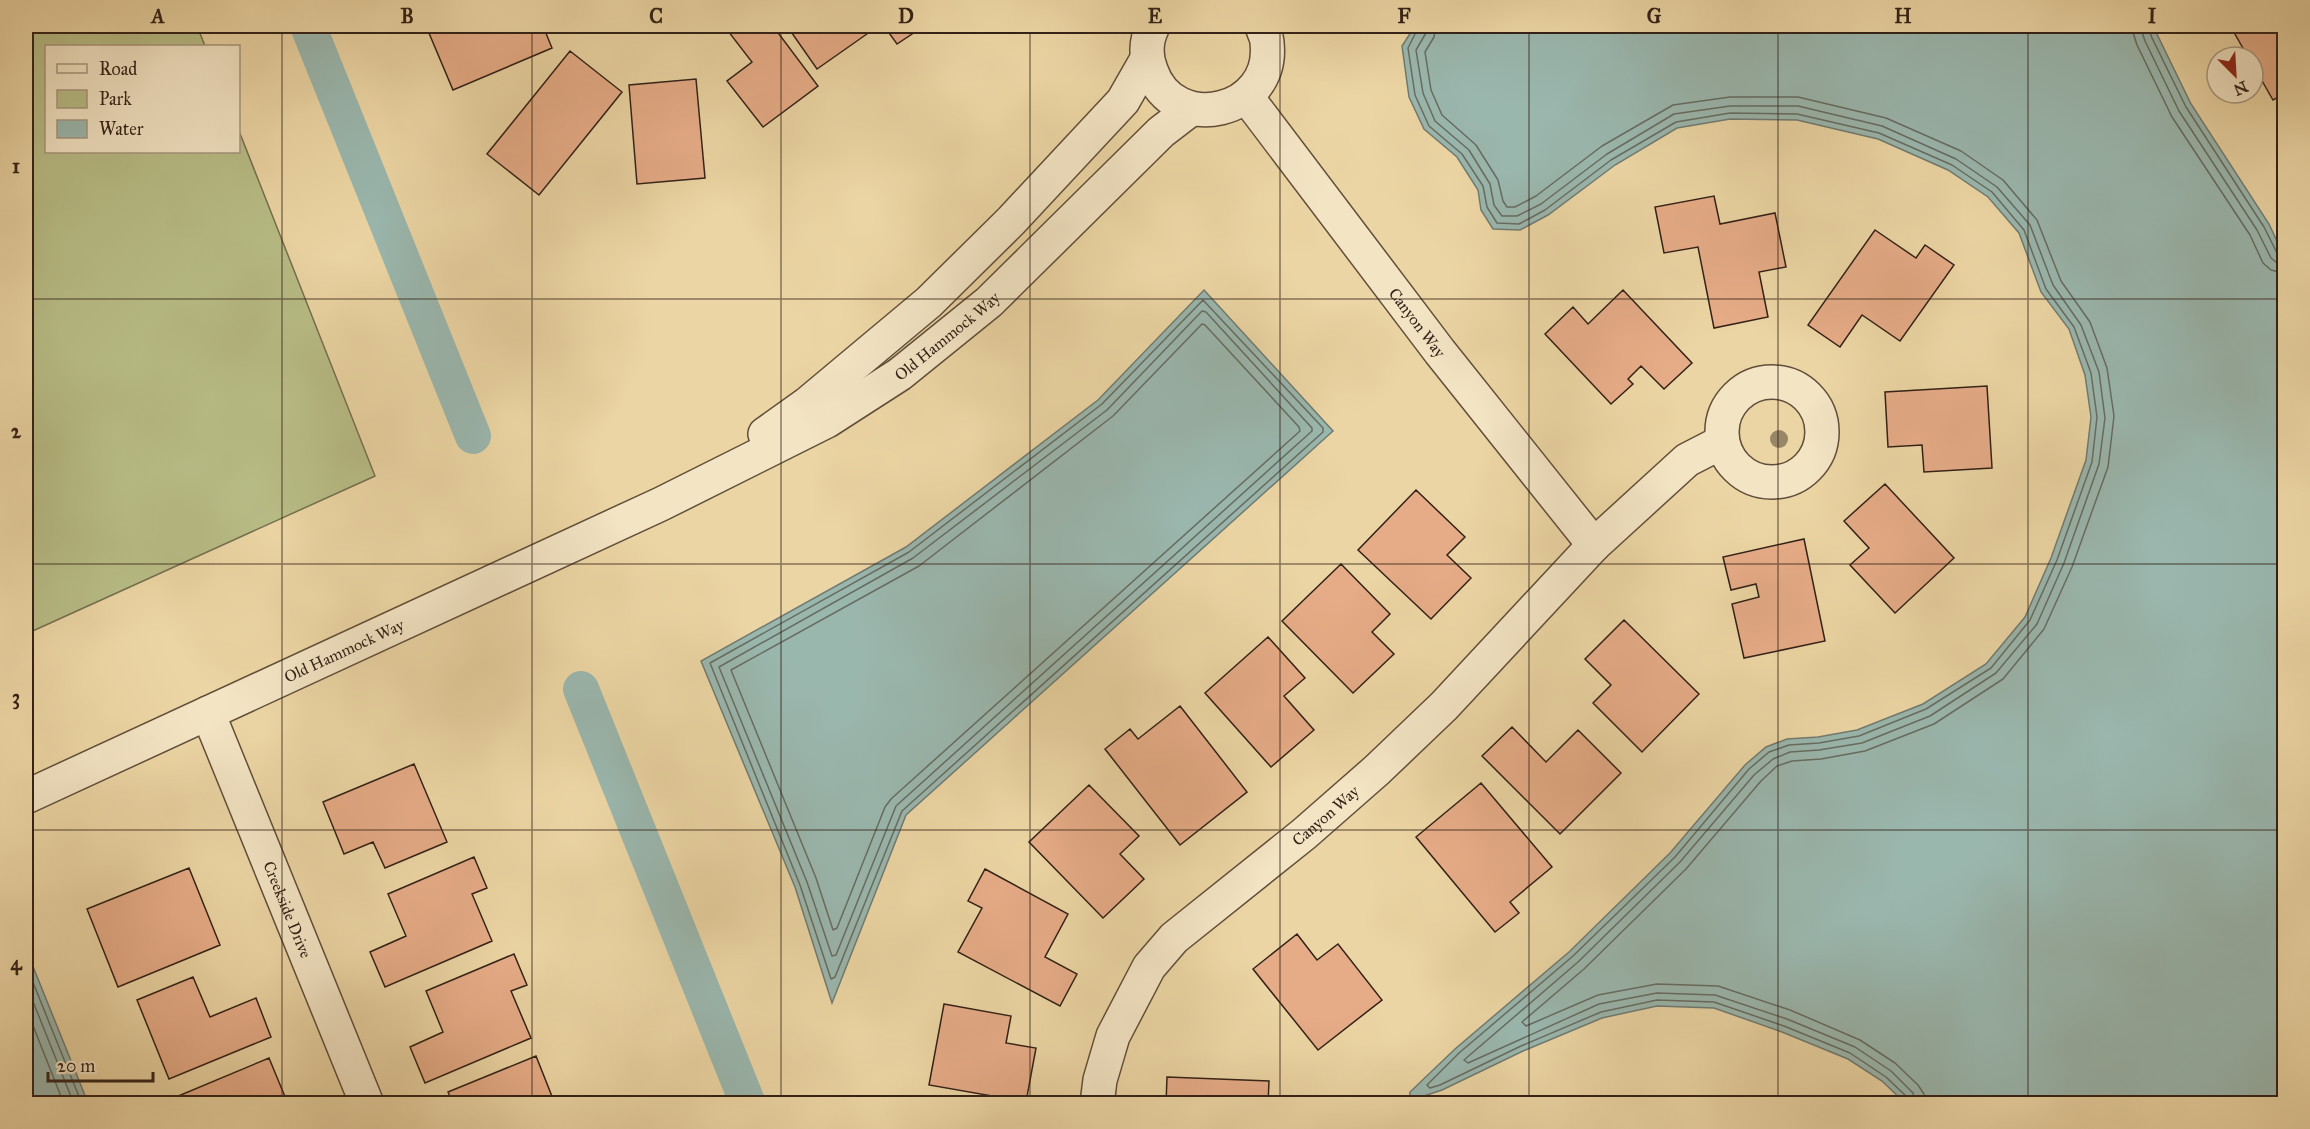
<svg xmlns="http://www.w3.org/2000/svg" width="2310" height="1129" font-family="'IM FELL Great Primer',serif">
<rect width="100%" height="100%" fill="#ecd5a4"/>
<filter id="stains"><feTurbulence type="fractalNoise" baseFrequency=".00333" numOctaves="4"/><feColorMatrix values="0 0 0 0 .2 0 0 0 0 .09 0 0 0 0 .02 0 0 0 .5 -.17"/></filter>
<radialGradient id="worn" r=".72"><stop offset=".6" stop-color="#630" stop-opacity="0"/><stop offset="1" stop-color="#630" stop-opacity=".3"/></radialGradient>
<path fill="#b8bd86" stroke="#756f4e" stroke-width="1.5" d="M26,26H197L205,46H46V152H238L239,131L375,476L26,634Z"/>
<path fill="#9ab7ae" stroke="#707b72" stroke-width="1.5" d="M1415,26H2153L2191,104L2269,224L2284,256V1103H1905L1882,1081L1848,1059L1782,1032L1714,1008L1657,1006L1602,1018L1523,1051L1442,1090L1409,1101L1410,1092L1455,1049L1569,952L1670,853L1745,765L1766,747L1787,739L1818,737L1857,730L1923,704L1986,664L2025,617L2051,558L2086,460L2091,417L2085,375L2069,329L2041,292L2019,233L1988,197L1948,170L1878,139L1797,120L1730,119L1677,128L1615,165L1548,215L1520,230L1493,229L1481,210L1478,190L1457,157L1424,129L1409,97L1402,46Z
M1204,290L1333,431L906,815L832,1003L795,887L701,661L906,547L1098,400Z
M26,953L32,964L88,1103H26Z"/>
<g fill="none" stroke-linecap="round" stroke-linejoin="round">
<path stroke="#666c62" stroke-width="1.5" d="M1419,26L1408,48L1415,95L1429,126L1462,154L1483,186L1487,207L1497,223L1519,224L1545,210L1611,160L1676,122L1730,113L1797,114L1879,133L1952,165L1992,192L2024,230L2046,289L2074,327L2091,373L2097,417L2092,462L2057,560L2030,620L1991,668L1926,709L1859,736L1819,743L1789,745L1769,752L1749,769L1675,857L1573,956L1459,1053L1427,1085L1430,1088L1440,1085L1521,1046L1601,1012L1657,1000L1714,1002L1784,1026L1850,1053L1886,1077L1907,1097L1909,1104
M1427,26L1426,33L1416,50L1423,93L1435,121L1469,150L1490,184L1494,205L1502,216H1517L1541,204L1607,154L1674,114L1730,106H1798L1882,126L1956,159L1997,187L2030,225L2053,285L2081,325L2099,372L2105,418L2099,464L2064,563L2037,624L1996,673L1930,716L1862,743L1819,750L1790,752L1773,759L1754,775L1680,862L1578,962L1464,1060L1468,1063L1599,1004L1657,993L1715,995L1787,1019L1855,1047L1891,1071L1913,1093L1916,1104
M1436,26L1434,37L1425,52L1431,90L1442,115L1476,145L1498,180L1503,201L1507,207H1515L1536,196L1602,146L1673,105L1730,97H1798L1886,118L1961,151L2003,180L2037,220L2061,281L2090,322L2107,368L2114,416L2108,467L2072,567L2044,629L2003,679L1934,724L1865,751L1821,759L1792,761L1777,766L1761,781L1686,869L1584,969L1522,1022L1526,1026L1598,995L1657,984L1718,986L1790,1010L1860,1040L1895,1063L1918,1085L1924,1094L1925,1104
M2131,26L2137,45L2172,117L2250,235L2263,263L2271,270L2284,273
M2140,26L2145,41L2179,111L2257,230L2271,258L2277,263L2284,264
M2148,26L2152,38L2186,107L2264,227L2277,253L2284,257
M1203,300L1323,428V432L902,811L835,977L831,979L800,885L710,663L909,552L1102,404Z
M1202,311L1206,312L1312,428V431L896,806L836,955L832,956L807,882L719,667L913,558L1107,410Z
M1202,324L1205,325L1299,427L1300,431L891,799L885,807L837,928L833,930L816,878L731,670L919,566L1113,416Z
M26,965L82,1104
M26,984L74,1104
M26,1008L64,1104"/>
<path stroke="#9ab7ae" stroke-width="36" d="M308,26L473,436
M581,689L748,1104"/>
</g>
<path fill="#e6ac87" stroke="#322117" stroke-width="1.5" d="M426,26H543L552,48L453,90Z
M735,26H773L818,86L763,127L727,81L752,62L728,31Z
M787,26H871L874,29L817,69Z
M884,26H924L897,44Z
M2233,26H2284V94L2273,100L2253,65V57H2248L2231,27Z
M570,51L622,92L539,195L487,154Z
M696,79L705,178L637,184L629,85Z
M1714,196L1720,224L1775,213L1786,267L1759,272L1768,317L1714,328L1698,247L1664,253L1655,207Z
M1875,230L1916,258L1925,245L1954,265L1900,341L1862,315L1840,347L1808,325Z
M1623,290L1692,363L1664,389L1641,366L1628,379L1633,384L1611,404L1545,334L1573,307L1588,324Z
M1987,386L1992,468L1924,472L1922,445L1888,447L1885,392Z
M1885,484L1954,558L1895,613L1850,565L1869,548L1844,521Z
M1416,490L1465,537L1447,555L1471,578L1431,619L1358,550Z
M1804,539L1825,641L1744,658L1732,604L1759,597L1756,584L1731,590L1723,557Z
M1341,564L1390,614L1372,632L1394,654L1353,693L1282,621Z
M1624,620L1699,694L1642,752L1593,703L1611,685L1585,659Z
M1268,637L1305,678L1284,696L1314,730L1271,767L1205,693Z
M1180,706L1247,792L1180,845L1105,749L1130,729L1138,739Z
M1512,727L1546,762L1578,730L1621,773L1560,834L1482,756Z
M414,764L447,842L385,868L373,842L344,854L323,802Z
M1481,783L1552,867L1510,902L1519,913L1495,932L1416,837Z
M1089,785L1139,836L1120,854L1144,879L1103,918L1029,842Z
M474,857L487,888L472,894L492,941L385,987L370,952L406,936L388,894Z
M189,868L220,945L118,987L87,909Z
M985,869L1068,914L1045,957L1077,974L1060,1006L958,952L982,908L968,901Z
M1297,934L1317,960L1338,944L1382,1000L1318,1050L1253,969Z
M514,954L527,985L511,991L531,1038L425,1083L410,1047L443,1032L426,991Z
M193,977L210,1017L256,998L271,1037L169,1079L137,1000Z
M944,1004L1011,1016L1006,1043L1036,1048L1026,1102L929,1085Z
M536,1056L555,1104H453L448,1092Z
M269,1058L288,1104H179L176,1097Z
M1167,1077L1269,1081L1268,1104H1166Z"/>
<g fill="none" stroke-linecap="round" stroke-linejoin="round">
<g stroke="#604e3a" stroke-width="36">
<g id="minor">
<path d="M1153,26C1146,40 1145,55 1151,70C1174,137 1275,113 1267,43C1267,37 1263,31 1262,26"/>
<path id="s1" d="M1246,96L1440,352L1594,545"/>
<circle cx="1772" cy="432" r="50"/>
<path d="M765,434L807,404L929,302L1011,221L1123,101L1147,59"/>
<path id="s2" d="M208,713L367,1104"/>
<path id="s3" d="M26,797L661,504L827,421L900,374L989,302L1161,132L1191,109"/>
<path id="s4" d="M1097,1104L1100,1080L1113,1036L1149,967L1174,938L1304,834L1377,770L1444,706L1594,545L1687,460L1722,442"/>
</g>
</g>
<use href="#minor" stroke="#f3e4c4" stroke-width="33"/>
</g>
<circle fill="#988766" cx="1779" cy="439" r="9"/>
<path fill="none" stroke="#322117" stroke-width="1.5" stroke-opacity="0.55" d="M282,26V1104M532,26V1104M781,26V1104M1030,26V1104M1280,26V1104M1529,26V1104M1778,26V1104M2028,26V1104M26,299H2284M26,564H2284M26,830H2284"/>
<g text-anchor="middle" stroke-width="5" stroke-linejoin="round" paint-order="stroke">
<g font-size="16" fill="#322117" stroke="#f3e4c4">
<text dy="6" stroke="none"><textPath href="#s1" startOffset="284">Canyon Way</textPath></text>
<text dy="6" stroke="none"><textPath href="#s3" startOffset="1032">Old Hammock Way</textPath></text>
<text dy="6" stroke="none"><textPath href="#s3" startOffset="350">Old Hammock Way</textPath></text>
<text dy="6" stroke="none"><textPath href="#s4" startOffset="381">Canyon Way</textPath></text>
<text dy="6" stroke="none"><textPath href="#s2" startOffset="212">Creekside Drive</textPath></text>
</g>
</g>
<rect width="2310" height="1129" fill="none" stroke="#ecd5a4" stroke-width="66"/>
<rect x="45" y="45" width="195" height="108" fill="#f3e4c4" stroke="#a6967f" stroke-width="1.5"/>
<rect x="57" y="64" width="30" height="9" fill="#f3e4c4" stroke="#a6967f" stroke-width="1.5"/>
<text x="99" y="75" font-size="18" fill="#322117">Road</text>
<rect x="57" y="90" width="30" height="18" fill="#b8bd86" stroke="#a6967f" stroke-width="1.5"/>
<text x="99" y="105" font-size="18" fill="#322117">Park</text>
<rect x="57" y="120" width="30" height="18" fill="#9ab7ae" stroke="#a6967f" stroke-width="1.5"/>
<text x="99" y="135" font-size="18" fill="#322117">Water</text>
<g transform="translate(2235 75) rotate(156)"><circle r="28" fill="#f3e4c4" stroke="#a6967f" stroke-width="1.5"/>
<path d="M0-4.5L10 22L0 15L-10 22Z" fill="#8f2418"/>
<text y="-9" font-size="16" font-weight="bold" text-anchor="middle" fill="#322117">N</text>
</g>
<path d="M48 1072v9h105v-9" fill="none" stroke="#322117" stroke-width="3"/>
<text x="57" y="1072" font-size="18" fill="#322117" stroke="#f3e4c4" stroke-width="4.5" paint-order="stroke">20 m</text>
<rect x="33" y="33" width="2244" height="1063" fill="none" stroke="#322117" stroke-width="2"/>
<g font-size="20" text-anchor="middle" font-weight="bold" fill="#322117">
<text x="158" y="23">A</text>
<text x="407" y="23">B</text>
<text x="656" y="23">C</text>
<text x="906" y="23">D</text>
<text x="1155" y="23">E</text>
<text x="1404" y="23">F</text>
<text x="1654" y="23">G</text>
<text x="1903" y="23">H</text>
<text x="2152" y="23">I</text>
<text x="16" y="173">1</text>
<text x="16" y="438">2</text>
<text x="16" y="704">3</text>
<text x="16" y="970">4</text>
</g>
<rect width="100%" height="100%" filter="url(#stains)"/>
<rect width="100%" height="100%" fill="url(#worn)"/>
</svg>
